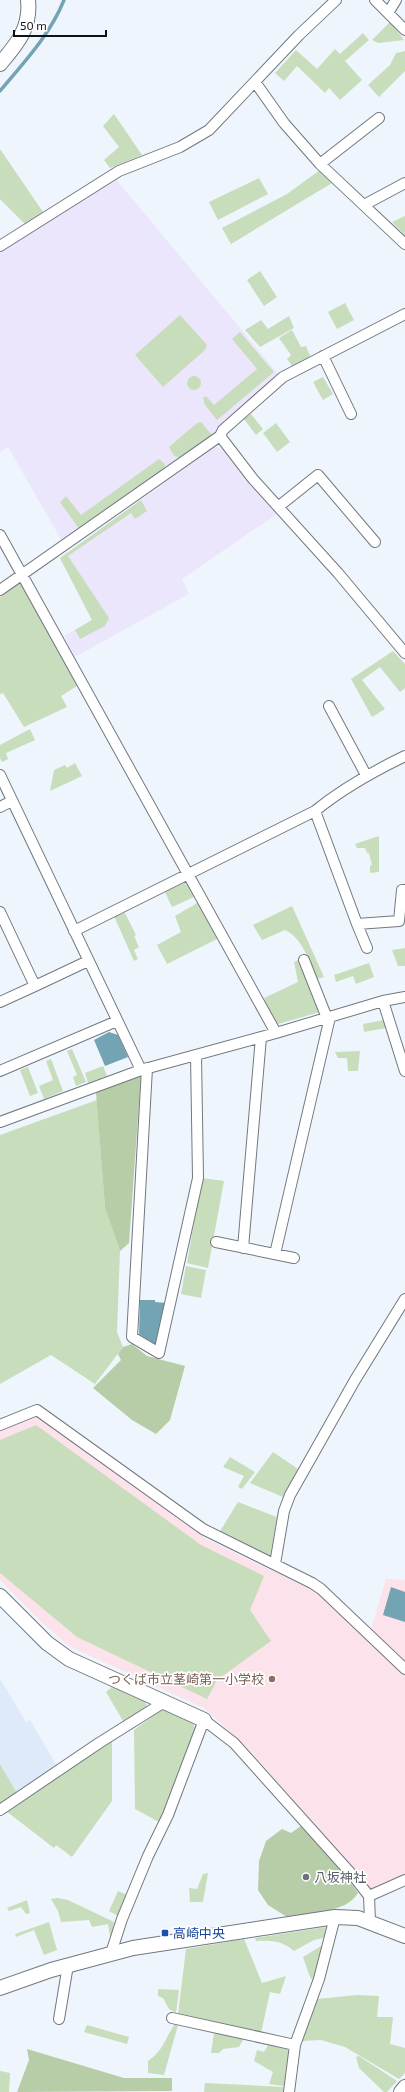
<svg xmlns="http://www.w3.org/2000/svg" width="405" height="2092" font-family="'Exo 2','Noto Sans JP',sans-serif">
<rect width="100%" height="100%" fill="#eef5fd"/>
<path fill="#deeaf9" d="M0,1679L26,1722L30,1720L57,1766L17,1793L0,1764Z"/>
<path fill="#ece6fc" d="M115,178L279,375L207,439L62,541L8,447L0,452V251Z
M215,447L222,448L247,481L277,514L182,579L189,594L75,657L64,636L92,620L60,558Z"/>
<path fill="#fce2ea" d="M36,1416L208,1540L321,1594L368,1639L386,1579L405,1580V1875L371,1889L247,1747L204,1708L69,1646L38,1619L0,1580V1431Z"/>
<path fill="#c8ddbb" d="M390,22L404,40L378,43L372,40Z
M363,33L369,40L345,61L362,80L340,100L329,88L325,93L297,66L284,81L275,73L296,50L317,69L335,49L340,54Z
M405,51V71L379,97L368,85L390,65L396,53Z
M114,114L142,155L110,168L104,160L119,147L103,126Z
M0,149L43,212L25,224L0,199Z
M320,170L332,183L231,244L222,228L287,194Z
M259,178L268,194L218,220L209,202Z
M405,216V235L392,222Z
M260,271L277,297L264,306L247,280Z
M345,303L354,320L337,329L328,312Z
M180,315L207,345L205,350L163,387L135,355Z
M289,316L294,328L260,347L245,330L261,320L268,329Z
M292,330L301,347L306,346L311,358L292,366L287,359L291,355L279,338Z
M240,332L274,372L217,420L205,405L203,398L206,396L214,405L257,369L232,339Z
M187 383a7 7 0 1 1 14 0a7 7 0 1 1-14 0Z
M323,377L333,394L323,400L313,382Z
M251,414L263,429L256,435L244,419Z
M201,422L212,435L180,458L174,456L169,447L197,423Z
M276,423L290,442L277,452L263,433Z
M159,459L165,464L164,470L79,529L60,502L66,496L81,515Z
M141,500L147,511L135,519L131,513L68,556L109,618L105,626L80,639L75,630L92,620L60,558Z
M23,581L77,686L61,696L67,707L24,727L3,693L0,694V597Z
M393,651L405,664V688L400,692L380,667L362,680L385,709L372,717L351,679Z
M30,729L35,740L6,753L8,759L2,762L0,758V745Z
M75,763L82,776L50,791L54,770L65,765L67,768Z
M379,836V872L370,873V866L372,865L369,853H367L365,848H357L355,844Z
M184,883L188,885L194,897L172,907L165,892Z
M199,902L217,939L167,964L157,945L181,932L175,916Z
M292,906L324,977L317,979C309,962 303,938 285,930L262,940L253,925Z
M125,913L136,935L134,936L139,947L134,950L138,959L134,961L114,916Z
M405,948V966H398L392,950Z
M300,959L320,1012L278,1024L272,1017L264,998L298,982L294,962Z
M369,963L374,977L356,984L353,976L336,982L334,975Z
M384,1020L386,1028L364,1032L363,1024Z
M72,1049L86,1082L76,1086L73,1077L77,1075L67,1051Z
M360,1051L358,1071H348L347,1058H338L335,1052Z
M51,1059L63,1091L44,1099L39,1086L53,1080L46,1061Z
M103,1066L107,1076L88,1083L85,1073Z
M28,1067L38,1093L30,1096L20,1070Z
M97,1100L105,1208L120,1251L117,1332L123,1347L95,1384L51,1355L0,1384V1135Z
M202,1178L224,1181L208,1268L187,1263Z
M186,1266L206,1270L201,1298L181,1294Z
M36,1425L201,1545L264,1576L250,1610L271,1641L217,1680L207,1699L77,1637L0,1573V1440Z
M273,1452L298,1469L283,1497L250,1483Z
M230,1457L255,1472L242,1489L238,1487L244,1476L223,1467Z
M238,1502L277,1517L270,1556L219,1533Z
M113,1686L146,1701L147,1708L123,1721L106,1692Z
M163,1709L193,1723L195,1728L161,1823L135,1809L134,1730Z
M112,1741V1801L72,1857L56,1845L54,1848L6,1811Z
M0,1764L17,1793L0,1805Z
M208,1873L203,1902H190L189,1888L197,1889L203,1874Z
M118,1891L127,1895L118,1916L109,1911Z
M57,1898L68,1900L114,1922L111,1942L108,1924L92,1927L89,1920L61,1922L58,1911L51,1899Z
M27,1900L30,1913L26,1914L21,1907L9,1911L7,1908Z
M49,1922L57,1950L44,1955L34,1930L16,1937L15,1934Z
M326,1927L324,1938L314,1940L294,1951C283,1941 271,1940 256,1941L255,1938Z
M244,1939L262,1983L286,1976L280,1994L270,1992L261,2033L178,2014L186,1949Z
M321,1946L324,1947L313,1981L310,1977L303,1957Z
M158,1989L179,1990L176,2013L169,2009L163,1998L158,1996Z
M357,1995L379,1996L377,2017H393L390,2044L405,2048V2073L399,2079L345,2047L321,2040L302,2041L317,1999Z
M176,2022L178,2025L164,2075L148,2073V2061C164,2050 165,2038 176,2022Z
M87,2025L129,2037L127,2044L84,2032Z
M214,2033L241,2038L243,2040L239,2047L223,2049L219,2053H211Z
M268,2045L287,2049L289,2051L284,2086L269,2084L273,2072L254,2061L257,2050L264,2052Z
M359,2056L397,2081L387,2092H384L359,2068L356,2057Z
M0,2071L10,2073L9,2092H0Z
M205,2083L284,2087L283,2092H204Z"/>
<path fill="#b6cda7" d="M141,1075L129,1243L120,1251L105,1208L96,1092Z
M132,1344L147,1356L185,1366L170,1420L156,1434L132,1420L93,1388L121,1360L118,1354L123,1347Z
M301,1826L346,1876L358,1893C347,1913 308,1913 287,1917L268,1905L258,1890L259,1861L266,1841L282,1829L291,1833Z
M27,2049L124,2078H172V2091L17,2092L29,2060Z"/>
<path fill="#73a4b3" d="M109,1032L118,1035L128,1057L105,1066L94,1040Z
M140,1300H155V1302L167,1303L157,1342L155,1344L139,1334Z
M391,1587L405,1592V1622L383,1615Z"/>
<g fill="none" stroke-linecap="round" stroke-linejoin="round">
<path stroke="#73a4b3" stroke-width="3.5" d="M0,91C24,62 50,35 64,0"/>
<g stroke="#72787f" stroke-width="12">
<path id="street" d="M375,0L405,30
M388,13L396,0
M255,82L284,123L320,164L405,244
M320,164L379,118
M364,205L405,183
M0,246L119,171L180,147L209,130L299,35L336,0
M323,356L351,414
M220,436L253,479L338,573L405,653
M278,507L318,475L375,542
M0,535L276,1033
M0,590L220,436L223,430L283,377L405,314
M329,706L366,775
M0,775L141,1070
M0,807L12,801
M315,811L357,924L399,921L402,890H405
M0,912L35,986L88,961
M357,924L367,948
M74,931L315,811C343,788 372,772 405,756
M304,960L327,1018
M383,1001L405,1071
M0,1002L35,986
M147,1068L132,1337L159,1353L198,1178L196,1056
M0,1071L117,1021
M0,1122L141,1070L276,1033L383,1001L405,997
M216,1242L294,1258
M243,1248L261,1037
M275,1254L330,1017
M0,1425L37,1410L203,1529L312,1583L321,1589L405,1669
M275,1564L284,1511L290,1495L355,1380L405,1299
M0,1810L99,1743L166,1701
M369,1896L405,1880
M111,1953L122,1919L148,1856L168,1815L204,1720L234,1743L355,1878L369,1896L370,1921
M172,2018L295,2045
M59,2019L68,1965
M289,2092L295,2045L319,1979L335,1917"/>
</g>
<g stroke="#72787f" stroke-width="16">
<path id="secondary" d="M0,64C17,44 31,28 28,0
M0,1596L47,1643L69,1659L204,1720
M0,1988L51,1970L133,1948L335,1917L358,1918L405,1936
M401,2092L405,2087"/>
</g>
<use href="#street" stroke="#fff" stroke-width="10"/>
<use href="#secondary" stroke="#fff" stroke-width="14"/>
</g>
<circle fill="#8d6e63" stroke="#fff" stroke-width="1.5" cx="272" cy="1679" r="4"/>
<circle fill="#6b7280" stroke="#fff" stroke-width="1.5" cx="306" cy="1877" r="4"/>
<rect fill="#1a4fb4" stroke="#fff" stroke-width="1.5" x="161" y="1929" width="8" height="8" rx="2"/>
<g text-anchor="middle" stroke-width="3.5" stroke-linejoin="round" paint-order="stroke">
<g font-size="13" fill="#785e54" stroke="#fff" text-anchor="end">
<text x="264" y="1684">つくば市立茎崎第一小学校</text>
</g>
<g font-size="13" fill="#5b616d" stroke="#fff" text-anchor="start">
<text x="314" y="1882">八坂神社</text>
</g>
<g font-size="13" fill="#164399" stroke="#fff" text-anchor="start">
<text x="173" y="1938">高崎中央</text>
</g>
</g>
<path d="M14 30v6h92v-6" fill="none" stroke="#101215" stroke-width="2"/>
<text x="20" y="30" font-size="12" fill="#101215" stroke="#ffffff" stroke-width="3" paint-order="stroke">50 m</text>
</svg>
